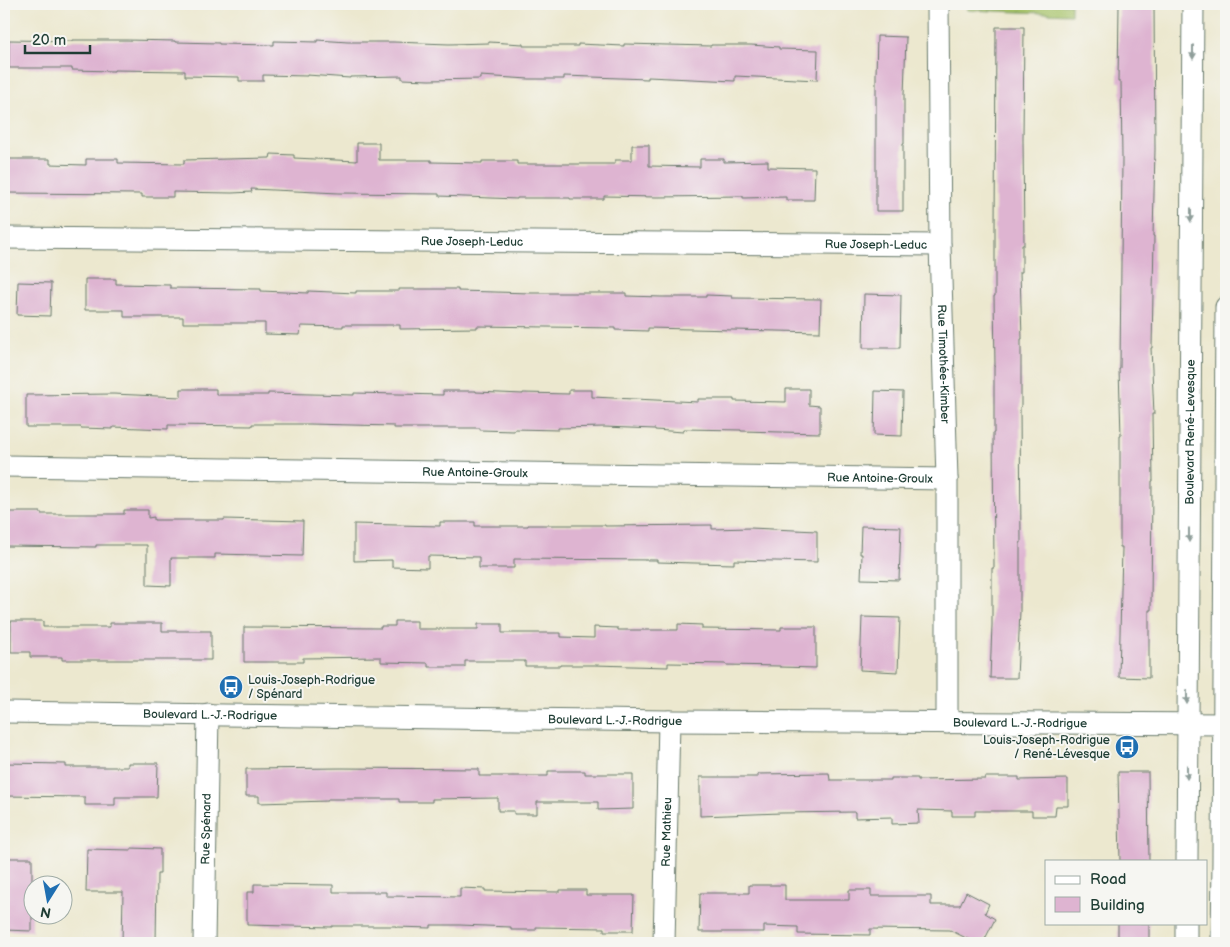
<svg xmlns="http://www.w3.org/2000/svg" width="1230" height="947" font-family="'Balsamiq Sans',sans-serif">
<rect width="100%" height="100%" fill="#f6f6f2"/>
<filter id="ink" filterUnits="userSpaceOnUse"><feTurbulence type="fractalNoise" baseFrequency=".02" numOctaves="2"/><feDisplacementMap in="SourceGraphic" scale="10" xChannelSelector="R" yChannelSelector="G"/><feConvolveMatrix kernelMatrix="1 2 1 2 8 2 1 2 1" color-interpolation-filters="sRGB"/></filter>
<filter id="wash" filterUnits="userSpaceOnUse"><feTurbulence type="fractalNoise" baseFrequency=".0096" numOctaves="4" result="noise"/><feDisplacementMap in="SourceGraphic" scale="20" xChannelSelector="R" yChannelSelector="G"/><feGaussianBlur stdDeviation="1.12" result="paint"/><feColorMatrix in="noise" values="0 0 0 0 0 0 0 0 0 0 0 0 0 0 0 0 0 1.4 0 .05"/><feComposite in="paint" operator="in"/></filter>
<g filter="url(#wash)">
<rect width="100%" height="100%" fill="#ece8cf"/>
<path fill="#a6c268" stroke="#62804e" d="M964,4H1071V14L968,10Z"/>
<g id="blocks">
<path fill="#deb4d1" d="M1119,4H1154L1155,149L1153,236H1154L1152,348H1151L1154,414H1152L1153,481H1152L1151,610H1149V678L1119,677L1122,547H1120V436H1121L1119,369H1120L1122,158L1121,82H1118Z
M996,27H1024L1023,139L1024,245H1022V272H1020L1022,339H1021V407H1020L1021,543H1020V611L1017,678H990L992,625V568H994L993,433H994V366H995L994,296H995V230Z
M877,36L906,37L904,95V144H903V211H876V75Z
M9,40L72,41V40H127L175,41V42L219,43V44L274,45V41L317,42V40L348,42H393L449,44L489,43V42L523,44V46H578V44L624,46V44L711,46V45H751L779,47V49L818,50L817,80L735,76V81L648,77V79L564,76V79H529L480,76V79L429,80L402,79V76L350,77V78L307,75V76L263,75V81H239V77L185,76V71L114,70V71L72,70V68H9Z
M357,143H379V160H431V162L482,163V161H517V164H615V160H632V145H649V166L700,167V159H724V162L768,161V167L815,168L814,200H786V197L743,198V196L657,197L604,196V199H570V198H517V199L439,196V194L339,193L251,189L252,192L232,193L173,192V197H142V194L4,193V159H50V164L86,165V159H118V163L184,164V160L270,158L271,154L294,155V158L357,161Z
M85,279H116V284L170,285V288L261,289V291L308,293V291L356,293V291H399V289H458V291L531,293H626V296L661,297H706V295L732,296V298L821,299L820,332L648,328V331L615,330V328L477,326V328L400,329V325H343V327L301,326L300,335L265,334V323H183V317H124V310H85Z
M18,282L51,283L50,316L17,315Z
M864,294L901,295L900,348H863Z
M181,389H216V395H268V393L354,395V393L443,395V391H476V392L523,394V393L569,394V390H592V397L698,402V399H734V401L786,402V389H809V405L820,406V433L741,431V430L684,429L683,432L655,430V429L604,427L558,428V430L515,429L514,431L480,430V428H394V426L310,424H252V426L168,425V429L113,427V429L81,428V427H26V395L113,394L181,397Z
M875,391L903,392L902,436L874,435Z
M124,510H148V518L154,517V520H224V519L303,521L302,556L215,554V558H171V586L147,585V545H96V547L4,546V512H41V514H124Z
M440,522H475V526H528V525H605V526L712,525V529L750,528L817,531V562L734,560V564L657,562V560L514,559V568H479V557L428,556V568L392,567V560L354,561V524L440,526Z
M861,526L901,527L899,580L861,579L862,554H860Z
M862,617L900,618L898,672L860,670Z
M11,621H43V627H110V623H162V631H211V660H62V657H30V652H11Z
M395,621H417V629H478V624H502V633H561V637L594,638V627L618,628V630H678V624L702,625V629L781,630V627H816V668L780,667V666L726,665V664L668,663V667L594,665H560V666H525V661H465V667H428V663L381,662V657L303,658V662H244V627L381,628V626H395Z
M4,763L66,764V767H128V763H158L157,797H115V805H85V797L4,796Z
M341,768L479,769V776H548V771H585V774H633V809L598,810V802H537V814H514V811H498V798L432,799V802H399V799H328V801L259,803V796H246V769Z
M1118,772H1148L1149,861H1120Z
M829,773L830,780H891V778H918V780L985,779V777H1019V780L1068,779V806H1056L1055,816H1032V811H975V816H952V811L918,810L919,823L892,824V817L855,818V812L781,813L700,816V777H758V774Z
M131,848L160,849V874H157L156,943H122L123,892H86L87,849L131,850Z
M4,858H32V931L4,930Z
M254,884L333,885V892H386V896L460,897V888L485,889V891L560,892V890H586V895H634L633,931H604V928L536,927V930H511V927L460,925H431V928L396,927V926H332V927L247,925V892H254Z
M749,885H785V900H849V890H871V896H931V905H960L966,892L989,904L985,913L995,919L983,943H976L950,930L870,929V935L798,934V927L764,926V932H699L700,893H749Z
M1118,923H1149V943H1118Z"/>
</g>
</g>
<g filter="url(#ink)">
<use href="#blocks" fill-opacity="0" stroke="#67796a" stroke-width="1"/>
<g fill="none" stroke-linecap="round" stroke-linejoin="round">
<g stroke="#67796a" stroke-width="23">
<g id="minor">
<path id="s1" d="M938,4L940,245L947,479V723"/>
<path id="s2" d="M4,238L940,245"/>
<path id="s3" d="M4,466L947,479"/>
<path id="s4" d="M4,712L669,721L1226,724"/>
<path id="s5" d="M1187,861L1193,4"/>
<path id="s6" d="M204,943L208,714"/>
<path id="s7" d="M664,943L669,721"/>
<path d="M1186,943V923"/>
<path d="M1222,943L1223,861L1226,307"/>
</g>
</g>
<use href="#minor" stroke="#fff" stroke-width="21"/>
</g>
<defs><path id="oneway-solid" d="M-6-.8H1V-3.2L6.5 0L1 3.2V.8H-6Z" transform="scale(1.25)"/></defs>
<g fill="#8f9e9a">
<use href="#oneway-solid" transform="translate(1193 52) rotate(90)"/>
<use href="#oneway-solid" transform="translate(1191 215) rotate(90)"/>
<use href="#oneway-solid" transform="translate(1189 535) rotate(90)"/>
<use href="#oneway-solid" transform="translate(1187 697) rotate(90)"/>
<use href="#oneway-solid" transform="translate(1187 772) rotate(90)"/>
</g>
</g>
<defs>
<g id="bus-disc" transform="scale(1.25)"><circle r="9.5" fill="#1f6fb2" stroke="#f6f6f2"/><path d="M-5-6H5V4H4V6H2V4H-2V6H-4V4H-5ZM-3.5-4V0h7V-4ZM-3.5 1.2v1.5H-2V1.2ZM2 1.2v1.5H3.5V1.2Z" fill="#fff"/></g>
</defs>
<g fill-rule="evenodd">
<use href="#bus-disc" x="231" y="687"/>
<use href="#bus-disc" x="1127" y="747"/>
</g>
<g text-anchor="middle" stroke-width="4" stroke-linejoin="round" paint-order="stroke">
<g font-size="12" fill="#1f3d34" stroke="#f6f6f2">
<text dy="4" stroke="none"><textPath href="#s2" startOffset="468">Rue Joseph-Leduc</textPath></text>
<text dy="4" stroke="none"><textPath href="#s2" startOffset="872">Rue Joseph-Leduc</textPath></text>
<text dy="4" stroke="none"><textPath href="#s1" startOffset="360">Rue Timothée-Kimber</textPath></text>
<text dy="4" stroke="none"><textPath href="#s5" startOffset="429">Boulevard René-Levesque</textPath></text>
<text dy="4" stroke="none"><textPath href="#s3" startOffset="471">Rue Antoine-Groulx</textPath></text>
<text dy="4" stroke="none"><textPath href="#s3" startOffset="876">Rue Antoine-Groulx</textPath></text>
<text dy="4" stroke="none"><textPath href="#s4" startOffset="206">Boulevard L.-J.-Rodrigue</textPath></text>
<text dy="4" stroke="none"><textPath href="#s4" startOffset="611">Boulevard L.-J.-Rodrigue</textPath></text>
<text dy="4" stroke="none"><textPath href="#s4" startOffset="1016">Boulevard L.-J.-Rodrigue</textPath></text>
<text dy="4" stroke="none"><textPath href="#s6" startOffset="114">Rue Spénard</textPath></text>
<text dy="4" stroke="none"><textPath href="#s7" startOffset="111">Rue Mathieu</textPath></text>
</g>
<g font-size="12" fill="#1f3d34" stroke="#f6f6f2" text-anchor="start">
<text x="248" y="684">Louis-Joseph-Rodrigue<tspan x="248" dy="14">/ Spénard</tspan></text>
<text x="1110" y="744" text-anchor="end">Louis-Joseph-Rodrigue<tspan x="1110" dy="14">/ René-Lévesque</tspan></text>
</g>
</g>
<rect width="1230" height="947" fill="none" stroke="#f6f6f2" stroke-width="20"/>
<rect x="1045" y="860" width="162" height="65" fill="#f6f6f2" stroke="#a0aca6"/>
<rect x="1055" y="876" width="25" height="8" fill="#ffffff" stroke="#a0aca6"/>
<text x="1090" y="884" font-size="15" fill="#1f3d34">Road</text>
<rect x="1055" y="897" width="25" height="15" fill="#deb4d1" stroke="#a0aca6"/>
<text x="1090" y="910" font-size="15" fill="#1f3d34">Building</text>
<g transform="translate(48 900) rotate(191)"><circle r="24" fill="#f6f6f2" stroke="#a0aca6"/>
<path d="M0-4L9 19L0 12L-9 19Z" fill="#1f6fb2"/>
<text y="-8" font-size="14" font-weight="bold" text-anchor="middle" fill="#1f3d34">N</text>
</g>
<path d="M25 45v8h65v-8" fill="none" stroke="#1f3d34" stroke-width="2.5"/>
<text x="32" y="45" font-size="15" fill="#1f3d34" stroke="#f6f6f2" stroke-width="4" paint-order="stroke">20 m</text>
</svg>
